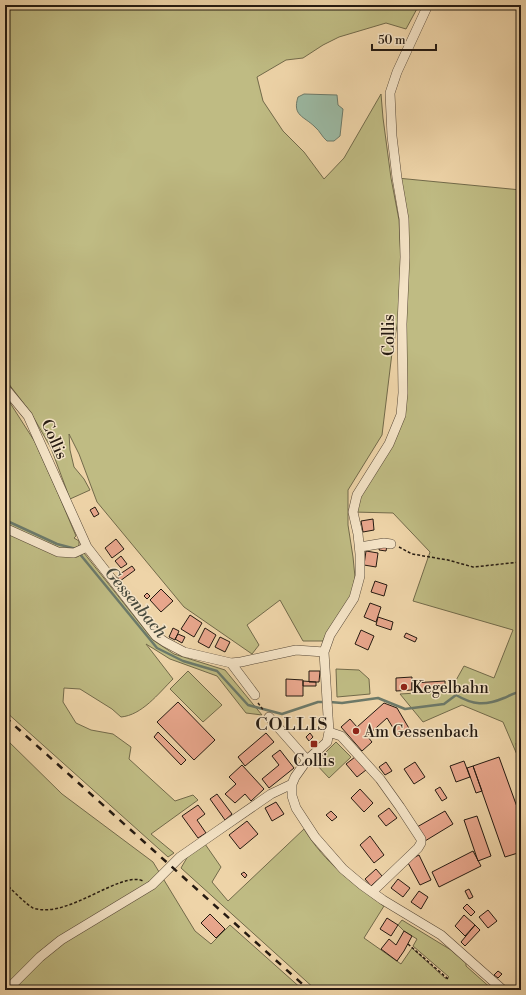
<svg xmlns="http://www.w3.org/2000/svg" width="526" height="995" font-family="'Libre Bodoni',serif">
<rect width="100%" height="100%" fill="#eed4a8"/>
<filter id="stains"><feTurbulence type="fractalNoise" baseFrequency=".005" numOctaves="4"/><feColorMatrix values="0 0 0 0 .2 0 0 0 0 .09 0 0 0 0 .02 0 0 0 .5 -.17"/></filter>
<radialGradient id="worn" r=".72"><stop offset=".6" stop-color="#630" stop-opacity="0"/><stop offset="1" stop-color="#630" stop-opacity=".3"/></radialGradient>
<path fill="#bfbb83" stroke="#726a4a" d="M5,5H419L406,29L386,23L339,37L323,45L303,58L286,60L257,77L263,101L283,131L304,152L324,179L344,158L381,94L383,118L391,178L399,220L401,259L398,320L392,353L382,435L348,490V525L353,557L355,577L351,596L327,633L323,641H303L280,600L247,625L259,645L252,654L184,607L97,502L79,454L69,434L70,450L74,467L84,479L90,490L70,499L51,448L31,413L5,379Z
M397,178L521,190V740L516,743L517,750L521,751V764L503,722L462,705L423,722L400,694L450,691L464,666L494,678L513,630L413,601L430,552L393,513L353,512L401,415L405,257Z
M5,395L35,442L57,491L76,536L74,538L79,541V546L71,549L60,548L5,526Z
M5,531L54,553L77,557L84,553L153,640L174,654L225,670L262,715L246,713L217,676L170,659L146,644L173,679C158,694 142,715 121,717L112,709L80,689L64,688L63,702L76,723L91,730L113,734L131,747L129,759L175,801L193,795L198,800L151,834L174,853L168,857L5,711Z
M336,669L359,670L369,679L370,694L337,697Z
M188,671L222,705L203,722L170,689Z
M5,738L62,794L153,862L195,931L211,944L230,925L303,990H108L110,986L107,990H5Z
M336,742L351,757L329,778L315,763Z
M304,829C325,863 352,883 384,906L364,938L401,964L412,948L446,979L449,977L413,946L417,939L404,931L398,925L402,920L451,950L466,963V966L493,990H316L181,868L188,856L205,844L221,867L212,882L228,901Z"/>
<path fill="#9bb9a3" stroke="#6c7969" d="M304,94L337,95L338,105L343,109L340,136L334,141H327C322,137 320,131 315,127C304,116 292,116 298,97Z"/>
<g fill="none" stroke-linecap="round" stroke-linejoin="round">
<path stroke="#6c7969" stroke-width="2.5" d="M5,520L57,544L76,549
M79,553L157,648L183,661L217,671L248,705L282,714L318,702H325
M330,702L342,703L378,698L405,709L444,704L456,695C473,705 485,706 504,698C509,696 515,692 521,692"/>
</g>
<path fill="#e8a68c" stroke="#251a11" d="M95,507L99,514L94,517L90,510Z
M373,519L374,530L363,532L361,521Z
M116,539L124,549L112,558L105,548Z
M380,545L387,546L386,551L379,550Z
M366,551L378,553L376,567L364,565Z
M121,556L127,564L121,568L115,561Z
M132,566L135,570L120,581L117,576Z
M375,581L387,585L384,596L371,592Z
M161,589L173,601L161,612L150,600Z
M147,593L150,596L147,599L144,596Z
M370,603L381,607L376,622L364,617Z
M190,615L202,623L194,637L181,629Z
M378,617L393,622L391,630L376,625Z
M173,628L179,631L175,640L169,637Z
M205,628L216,635L209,648L198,642Z
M361,630L374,636L368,650L355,644Z
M406,633L417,638L415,642L404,637Z
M178,634L185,637L182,643L175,639Z
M220,637L230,642L225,652L215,647Z
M309,671H320L319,682H309Z
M412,677V690L396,691V678Z
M286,679L303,680V696H286Z
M303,681L316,682V686H303Z
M445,681V689L412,690V683Z
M178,702L215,740L194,760L157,722Z
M384,703L397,708L410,730L398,736L387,718L367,736L372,742L362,751L341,727L350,719L357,727Z
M158,732L186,760L181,765L154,737Z
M266,733L274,742L245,766L238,757Z
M310,733L313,737L309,741L306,737Z
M280,750L294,768L269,788L262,779L279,765L272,756Z
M355,757L366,770L357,777L346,764Z
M499,757L521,818V852L505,857L473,766Z
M464,761L470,777L456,782L450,766Z
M386,762L392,771L385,775L379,767Z
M415,762L425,777L414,784L404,769Z
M242,765L264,789L251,801L245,794L235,803L225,794L236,784L229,777Z
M473,766L482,791L476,793L467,768Z
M440,787L447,798L442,801L435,790Z
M360,789L373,803L364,812L351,798Z
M217,794L232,814L225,820L210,799Z
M276,802L284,814L272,821L265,808Z
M198,805L205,814L197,820L206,833L198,838L182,816Z
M389,808L397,818L386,826L378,816Z
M331,811L337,817L332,821L326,815Z
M445,811L453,824L425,841L417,827Z
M477,816L491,856L478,861L464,820Z
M247,821L258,834L240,849L229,835Z
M370,836L384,855L374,863L360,845Z
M473,851L481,866L439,887L432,872Z
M419,855L431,880L420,885L407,861Z
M376,869L382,876L371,886L365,879Z
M244,872L247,875L245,878L241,874Z
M398,879L410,888L403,897L391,888Z
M469,889L473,897L469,899L465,891Z
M419,891L428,897L421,909L411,902Z
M467,904L475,912L471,916L463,908Z
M488,910L497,921L488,928L479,917Z
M210,914L225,929L216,938L201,923Z
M464,915L475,925L465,936L455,926Z
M387,918L398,925L391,936L380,929Z
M475,925L480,930L465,946L461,942Z
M404,931L412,936L404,951L397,961L381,949L389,939L396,945Z
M498,971L502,974L498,978L494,975Z"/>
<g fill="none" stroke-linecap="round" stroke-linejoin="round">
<g stroke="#574837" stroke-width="10">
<path id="minor" d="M428,5L397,72L390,93L392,136L397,178L404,219L405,257L402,324L403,393L401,415L389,444L357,495L353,512L358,534L360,554V576L354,598L330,635L324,652L329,732L327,742L307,760L295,777L292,784V796L296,808L315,837L343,869L362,885L383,900L441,935L503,990
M5,388L28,416L87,547L156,636L165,642L184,652L231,663L241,662L296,650L324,652
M5,528L58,552L74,553L87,547
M360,547L384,543L391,544
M231,663L255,695
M269,717L307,760
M329,732L341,736L380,779L400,807L421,839V843L418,848L372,892
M7,990L40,957L61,940L152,885L180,857L216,832L271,794L292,784"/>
</g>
<path stroke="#251a11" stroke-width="1.5" stroke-dasharray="3 2" stroke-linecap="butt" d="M399,547L412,554L448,560L473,567L521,562
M258,703L264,711
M5,883C11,889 27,905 33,908C67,920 121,870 143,881
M408,944L448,979"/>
<use href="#minor" stroke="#f4e3c6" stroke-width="9"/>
<path stroke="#251a11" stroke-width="2.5" stroke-dasharray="7 7" stroke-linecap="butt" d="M5,717L309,990"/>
</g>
<g fill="#8f2418" stroke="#f4e3c6" stroke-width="1.5">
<circle cx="404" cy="687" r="4"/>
<circle cx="356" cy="731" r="4"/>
<rect x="310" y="740" width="8" height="8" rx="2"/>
</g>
<g text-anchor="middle" stroke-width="3" stroke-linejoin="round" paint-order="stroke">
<g font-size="16" fill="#251a11" stroke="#f4e3c6">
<text transform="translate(388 335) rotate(-90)" y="6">Collis</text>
<text transform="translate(55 439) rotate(66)" y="6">Collis</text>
</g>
<g font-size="16" fill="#251a11" stroke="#f4e3c6" text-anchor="start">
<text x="412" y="693">Kegelbahn</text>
<text x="364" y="737">Am Gessenbach</text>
<text x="314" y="766" text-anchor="middle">Collis</text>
</g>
<g font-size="17" font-style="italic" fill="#484a3d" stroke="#f4e3c6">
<text transform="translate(136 602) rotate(50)" y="6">Gessenbach</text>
</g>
<g font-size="18" letter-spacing="1" fill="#251a11" stroke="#f4e3c6">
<text x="292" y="730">COLLIS</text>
</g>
</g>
<rect width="526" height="995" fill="none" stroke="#eed4a8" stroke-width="20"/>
<rect x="6" y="6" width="514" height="983" fill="none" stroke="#251a11" stroke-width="2"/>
<rect x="10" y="10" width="506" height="975" fill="none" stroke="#251a11"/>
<path d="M372 44v6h64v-6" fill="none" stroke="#251a11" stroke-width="2"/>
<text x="378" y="44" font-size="12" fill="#251a11" stroke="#f4e3c6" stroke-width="3" paint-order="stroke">50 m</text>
<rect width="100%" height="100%" filter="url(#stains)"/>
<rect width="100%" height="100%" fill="url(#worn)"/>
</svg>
